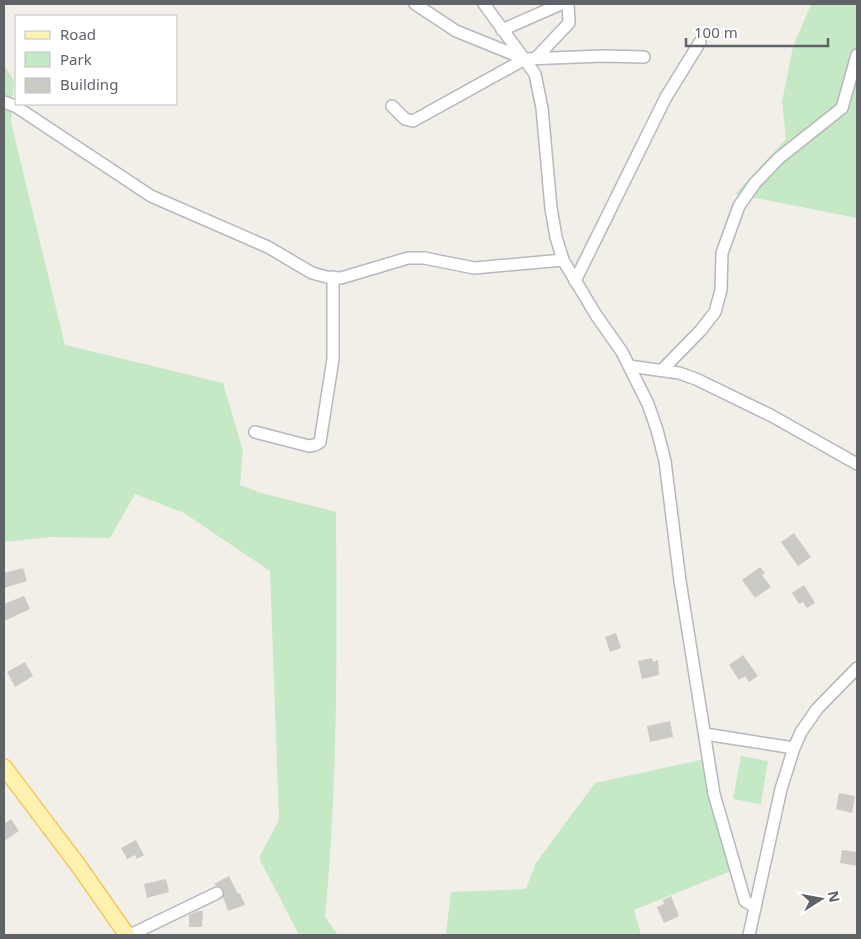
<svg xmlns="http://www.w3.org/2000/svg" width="861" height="939" font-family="'Noto Sans',sans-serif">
<rect width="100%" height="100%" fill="#f1efe8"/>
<path fill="#c5e8c5" d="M811,4H857V218L735,194L786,139L782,102L793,47Z
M4,65L14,81L11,122L65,345L223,383L243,451L240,485L261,493L336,512C337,647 338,783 325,917L338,935H299L259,858L279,820L270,571L184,513L135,494L110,538L50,537L4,542Z
M741,756L768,761L761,804L733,799Z
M705,759L731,871L634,910L641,935L446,934L451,892L526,889L536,863L595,783Z"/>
<path fill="#cccac5" d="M794,533L811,557L798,566L781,542Z
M760,567L765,573L762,575L771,587L755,598L742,580Z
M23,568L27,581L4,588V573Z
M804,585L815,603L807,608L803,602L799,604L792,593Z
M24,596L30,609L4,621V604Z
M616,633L621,648L610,652L605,637Z
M743,655L758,676L749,682L745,676L739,680L729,665Z
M652,658L653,662L658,660L659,675L642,679L638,661Z
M25,662L33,676L15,687L7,672Z
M670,721L673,737L650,742L647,726Z
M839,793L855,796L852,813L836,809Z
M11,819L19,831L4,841V824Z
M136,840L144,855L137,859L135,855L127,859L121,848Z
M842,850L857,852V866L840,863Z
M229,876L238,894L240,893L245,905L228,911L223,897V889L214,884Z
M166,879L169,892L147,898L144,884Z
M671,896L679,916L664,923L657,907L664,904L663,900Z
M198,911H203L202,927H189V915Z"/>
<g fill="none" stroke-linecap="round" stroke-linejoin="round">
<g stroke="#b5b8bc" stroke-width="14">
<path id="minor" d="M415,4L456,31L525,59L604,56L644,57
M484,4L535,74L542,108L551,208L556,237L563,260L596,315L622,352L648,404L657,430L665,461L680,581L714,794L745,901L755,907
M502,30L561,4
M535,59L569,23L568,4
M4,102L15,106L151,196L268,247L312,273L327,277L341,278L408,258H424L474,268L563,260
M392,106L405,119L413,121L525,59
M575,281L666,97L700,42
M629,366L679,373L696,379L772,416L857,464
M662,370L701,330L715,312L721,290L722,253L739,206L755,183L779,158L842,108L857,55
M255,432L309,446L315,445L320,442L333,359V277
M705,734L794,748
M130,935L217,893
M749,935L781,789L794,748L801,732L817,709L857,668"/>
</g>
<g stroke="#f2c960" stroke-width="18">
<path id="major" d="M4,767L78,865L127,935"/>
</g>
<use href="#minor" stroke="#fff" stroke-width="11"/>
<use href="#major" stroke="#fff2af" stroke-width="15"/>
</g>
<rect width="861" height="939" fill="none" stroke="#5f6368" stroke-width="10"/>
<rect x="15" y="15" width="162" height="90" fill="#ffffff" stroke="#bfc1c3"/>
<rect x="25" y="31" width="25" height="8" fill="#fff2af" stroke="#bfc1c3"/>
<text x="60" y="40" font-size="15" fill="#5f6368">Road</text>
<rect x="25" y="52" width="25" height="15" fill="#c5e8c5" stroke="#bfc1c3"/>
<text x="60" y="65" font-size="15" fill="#5f6368">Park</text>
<rect x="25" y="78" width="25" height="15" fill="#cccac5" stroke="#bfc1c3"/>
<text x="60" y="90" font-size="15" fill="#5f6368">Building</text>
<g transform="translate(821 899) rotate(79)" stroke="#ffffff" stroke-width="4" paint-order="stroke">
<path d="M0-4L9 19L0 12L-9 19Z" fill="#5f6368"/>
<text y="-8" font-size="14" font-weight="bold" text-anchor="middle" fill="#5f6368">N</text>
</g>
<path d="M686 38v8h142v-8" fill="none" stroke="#5f6368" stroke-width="2.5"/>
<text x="694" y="38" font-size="15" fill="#5f6368" stroke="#ffffff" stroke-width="4" paint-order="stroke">100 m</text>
</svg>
